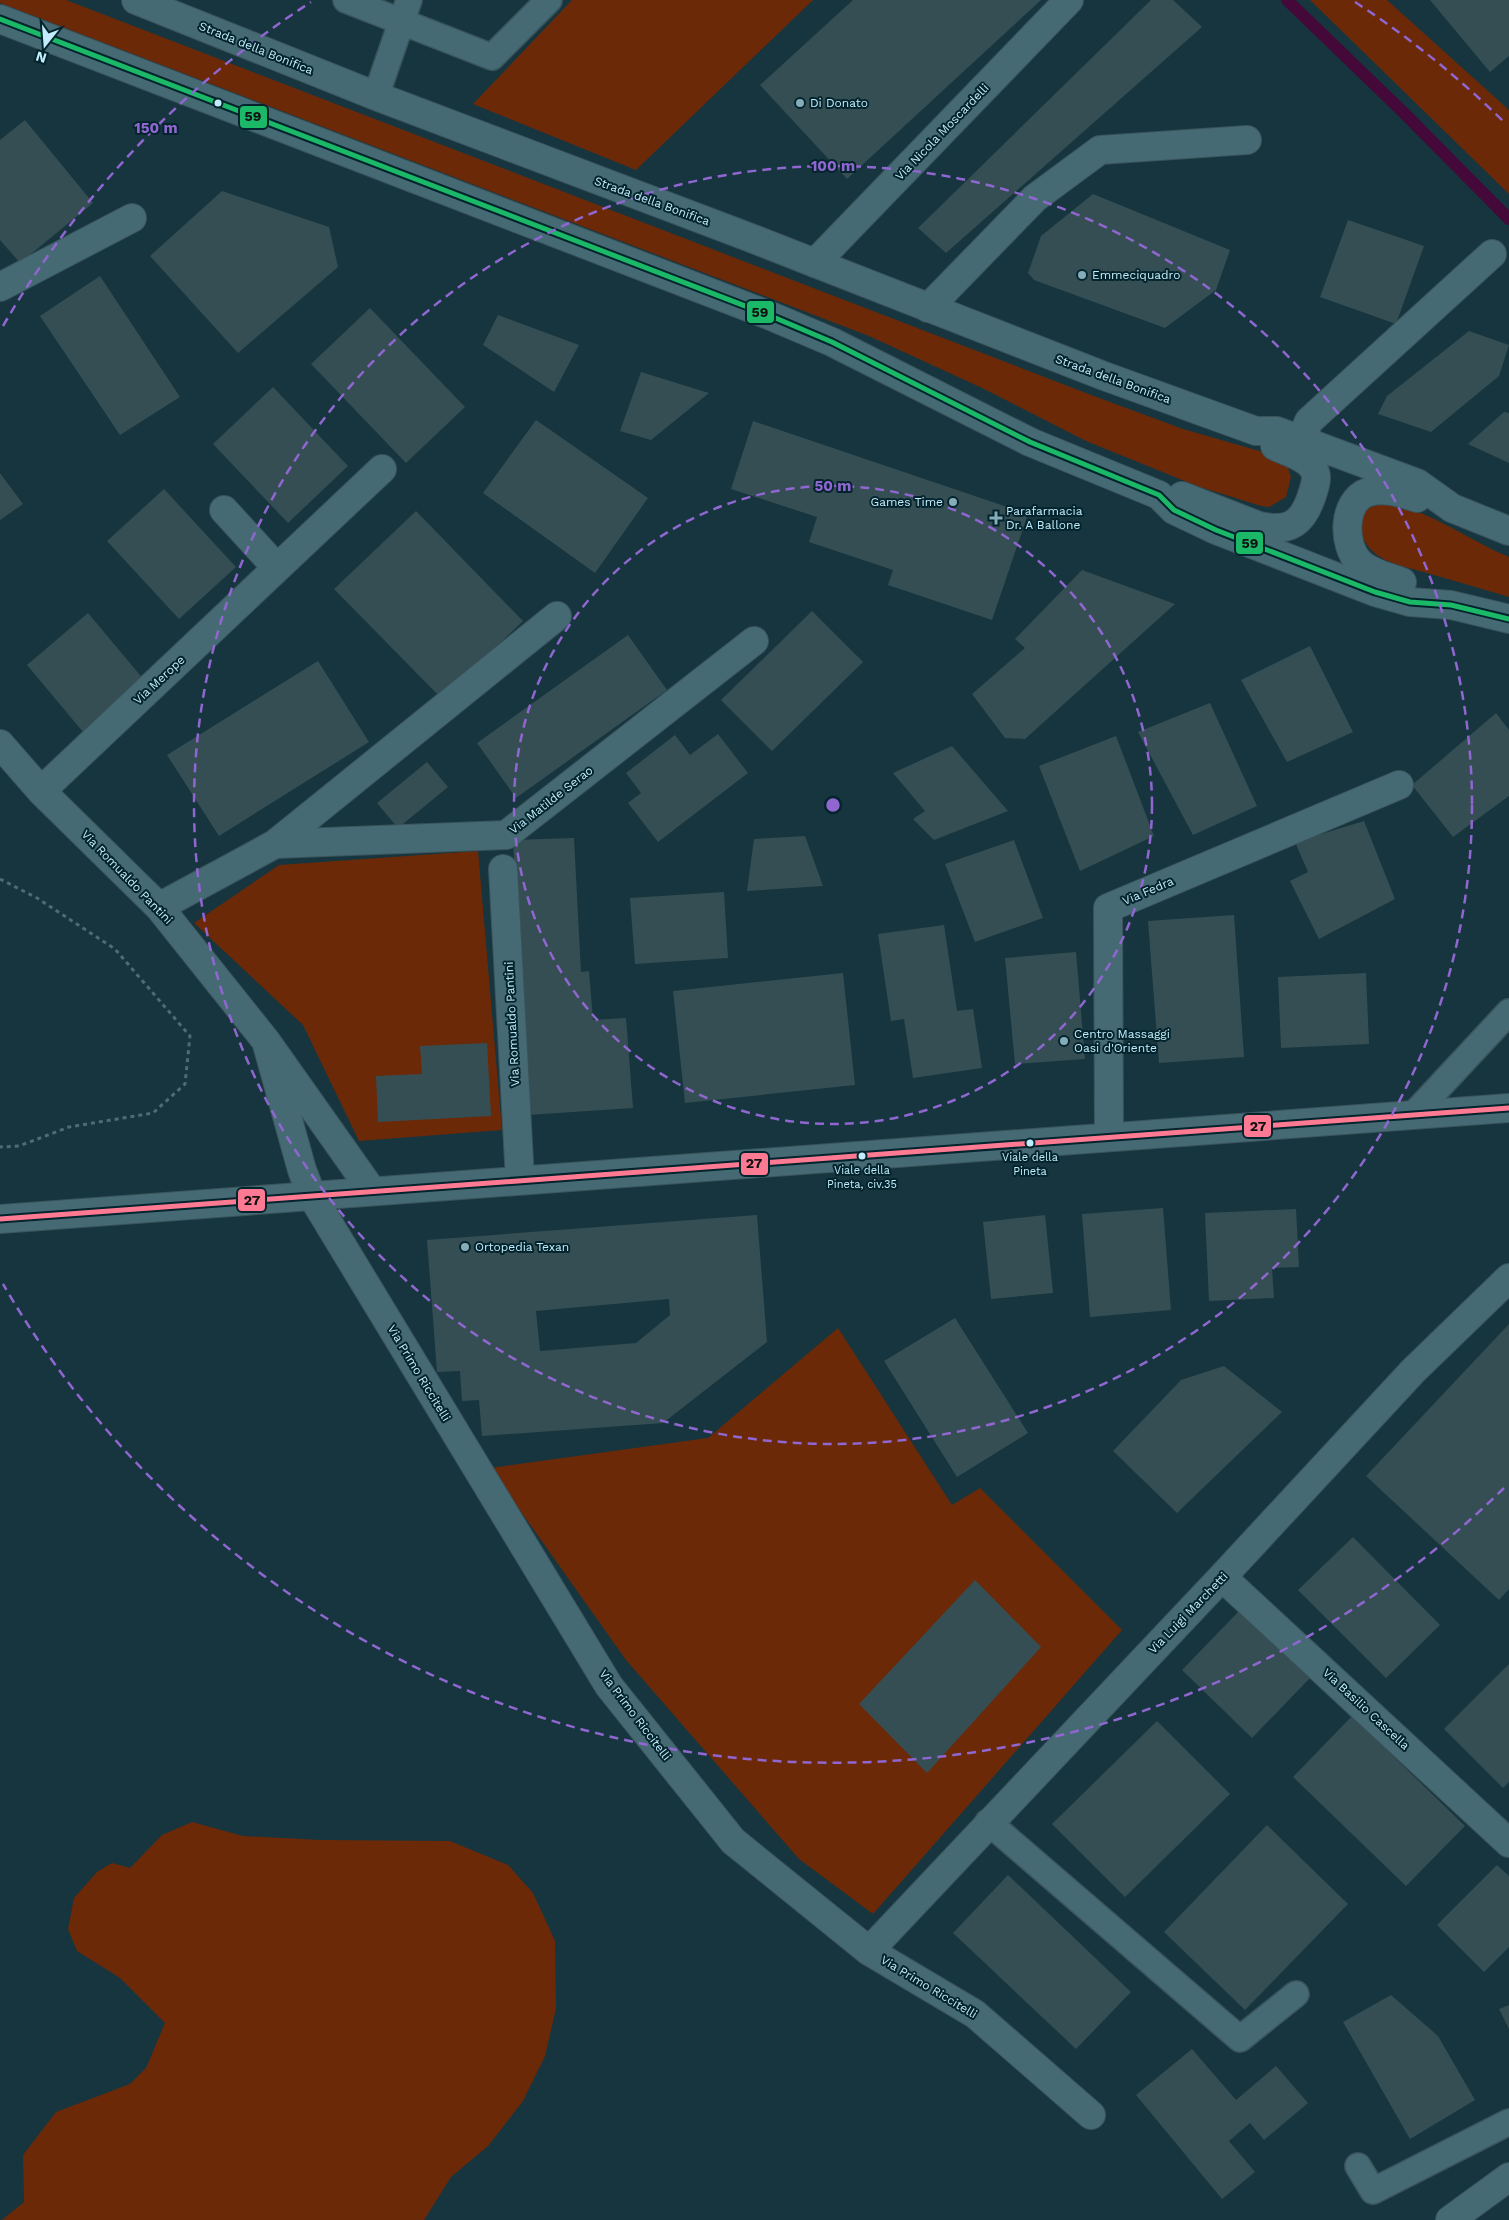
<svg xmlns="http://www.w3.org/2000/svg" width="1509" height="2220" font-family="'Work Sans',sans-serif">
<rect width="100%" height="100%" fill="#16353e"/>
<path fill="#6c2908" d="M0,0H66L1091,395L1183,429L1276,456L1288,468L1291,477L1286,497L1269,507L1261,506L1197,486L1086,441L982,388L869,336L0,3Z
M572,0H813L636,170L473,104Z
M1310,0H1387L1509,110V194Z
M1390,503C1434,513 1468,540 1509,557V597C1482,589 1455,581 1427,573C1411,568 1391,565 1377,555C1365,546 1352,525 1365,511C1370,505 1382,504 1390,503Z
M478,851L502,1130L359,1141L303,1025L194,923L279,865Z
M838,1328L952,1505L980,1488L1122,1630L873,1914L799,1859L626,1660L490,1468L708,1438Z
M192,1822L243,1836L321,1840L450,1841L508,1865L533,1893L555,1941L556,2008L545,2056L523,2101L488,2146L451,2177L424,2220H2L24,2202L23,2155L56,2112L130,2084L146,2068L165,2023L120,1978L77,1951L68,1929L74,1898L97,1872L112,1863L130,1868L162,1835Z"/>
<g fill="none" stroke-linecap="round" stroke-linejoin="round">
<path stroke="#440839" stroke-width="12" d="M1287,0L1404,113L1509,219"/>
</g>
<path fill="#354e54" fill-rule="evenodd" d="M853,0H1041L847,179L760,85Z
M1151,0H1173L1202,27L946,253L918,228Z
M1430,0H1509V56L1490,72Z
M25,120L93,203L20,263L0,240V140Z
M222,191L329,227L338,267L238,353L150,256Z
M1093,194L1230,250L1216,290L1165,328L1034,280L1028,273L1041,236Z
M1348,220L1424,246L1396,324L1320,297Z
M100,276L180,397L120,435L40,316Z
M370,308L465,407L406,463L311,364Z
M498,315L579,345L554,392L483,345Z
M1469,331L1509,345L1499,376L1431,432L1378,414L1387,396Z
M641,372L709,393L651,440L620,431Z
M273,387L348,466L288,523L213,444Z
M1504,412L1509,413V463L1468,444Z
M536,420L648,498L595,573L483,493Z
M753,421L1028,514L992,620L888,585L893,570L809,542L817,517L731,489Z
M0,473L23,504L0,520Z
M164,489L236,567L179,619L107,541Z
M416,511L523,621L442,699L334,589Z
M1082,570L1175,604L1025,739L1005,738L972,694L1025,648L1015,639Z
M812,611L863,662L772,751L721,700Z
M88,613L145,681L83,732L27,665Z
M628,635L667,690L516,798L477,743Z
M1310,646L1353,732L1287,762L1241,680Z
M318,661L369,742L219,836L167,755Z
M1210,703L1257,806L1193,835L1138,732Z
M1496,713L1509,730V796L1453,837L1412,785Z
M718,734L748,773L658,842L628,803L641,793L626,773L675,735L690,755Z
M1116,736L1154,836L1080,871L1039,766Z
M952,746L1008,811L934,840L913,819L925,811L893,773Z
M427,762L448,787L398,828L377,803Z
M1364,821L1395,899L1319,939L1290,881L1308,872L1295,842Z
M805,836L823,886L747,891L754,839Z
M574,838L581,972L589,971L593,1020L626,1018L633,1108L528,1115L513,840Z
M1014,840L1043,918L975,942L945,864Z
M724,892L728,958L635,964L630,898Z
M1234,915L1244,1057L1159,1063L1148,921Z
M944,925L957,1011L973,1009L982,1068L913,1078L904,1019L891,1021L878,934Z
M1076,952L1085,1059L1015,1064L1005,958Z
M843,973L855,1085L685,1103L673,991Z
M1366,973L1369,1044L1281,1048L1278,977Z
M487,1043L491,1116L378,1122L376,1076L422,1074L420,1046Z
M1163,1208L1171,1310L1090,1317L1082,1214Z
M1296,1209L1299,1267L1272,1268L1274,1298L1209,1301L1205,1213Z
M757,1215L767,1342L663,1423L482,1436L479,1400L462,1401L460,1371L437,1372L427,1240ZM669,1299L670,1315L636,1343L540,1351L536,1311Z
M1045,1215L1053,1293L991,1299L983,1222Z
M955,1318L1028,1433L957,1477L884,1361Z
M1509,1324V1589L1499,1600L1366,1476Z
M1224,1366L1282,1412L1177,1513L1113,1451L1181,1380Z
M1353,1537L1440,1625L1386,1678L1298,1590Z
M975,1580L1041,1647L927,1773L859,1704Z
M1240,1610L1310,1678L1252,1738L1182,1670Z
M1509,1664V1782L1503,1788L1444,1729Z
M1352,1716L1465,1826L1406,1886L1293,1777Z
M1157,1721L1230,1794L1125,1897L1052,1824Z
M1267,1825L1348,1904L1245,2010L1164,1932Z
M1497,1865L1509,1876V1947L1484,1972L1437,1925Z
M1008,1875L1131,1992L1076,2049L953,1933Z
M1391,1995L1438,2036L1475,2100L1410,2139L1343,2022Z
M1509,2005V2029L1499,2009Z
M1192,2049L1236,2100L1276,2066L1308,2103L1264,2140L1250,2123L1229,2141L1255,2172L1222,2199L1136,2095Z"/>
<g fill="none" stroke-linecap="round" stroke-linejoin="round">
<g stroke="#39535b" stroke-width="28">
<path id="service" d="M346,0L492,57L549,0
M376,96L409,0
M1414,1114L1509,1012
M988,1822L1240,2039L1296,1994
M1358,2166L1373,2191L1509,2122"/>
</g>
<g stroke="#39535b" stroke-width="30">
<path id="minor" d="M815,263L1069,0
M0,287L132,218
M928,308L1035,198L1100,150L1247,140
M1301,440L1309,421L1492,254
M224,510L277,568
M0,744L41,791L159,907L266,1041L372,1191
M41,791L382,469
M275,844L557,616
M503,869L520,1180
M159,907L275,844L506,835L754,641
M266,1041L302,1170L312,1196L609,1686L733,1841L869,1951L975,2014L1091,2115
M1109,1136L1108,908L1399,785
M1222,1577L1509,1843
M869,1951L1222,1577L1413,1371L1509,1278
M1450,2220L1509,2177"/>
</g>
<g stroke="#39535b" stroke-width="30">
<path id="tertiary" d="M0,1219L1509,1108"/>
</g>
<g stroke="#39535b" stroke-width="30">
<path id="secondary" d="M136,0L376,96L751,238L1104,376L1256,431H1277L1417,483L1452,508L1509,531
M0,19L766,314L832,342L1030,442L1159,495L1174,510L1216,530L1375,592L1410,602L1451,605L1509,619
M1182,496L1259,526C1291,533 1304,522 1313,492C1315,485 1318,477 1314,470C1308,457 1286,452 1275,446
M1402,582C1389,577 1370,573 1360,563C1342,546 1342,501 1368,492C1385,487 1401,493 1417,498"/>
</g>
<path stroke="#4f6c75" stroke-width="3" stroke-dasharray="4 4" stroke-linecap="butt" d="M0,879L37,898L115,949L190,1036L185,1084L153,1113L69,1127L19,1146L0,1147"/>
<use href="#service" stroke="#466a74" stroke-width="25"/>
<use href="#minor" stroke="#466a74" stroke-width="28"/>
<use href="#tertiary" stroke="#466a74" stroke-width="28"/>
<use href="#secondary" stroke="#466a74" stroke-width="28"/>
<g stroke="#04242d" stroke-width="9">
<path id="bus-1" d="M0,1219L1509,1108"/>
</g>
<g stroke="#04242d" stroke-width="9">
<path id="bus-2" d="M0,19L766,314L832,342L1030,442L1159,495L1174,510L1216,530L1375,592L1410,602L1451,605L1509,619"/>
</g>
<use href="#bus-1" stroke="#fe7a93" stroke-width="5"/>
<use href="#bus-2" stroke="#1ab867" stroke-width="5"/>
</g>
<g fill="none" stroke="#9066d1" stroke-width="2.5" stroke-dasharray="9 6">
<circle cx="833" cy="805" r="319"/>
<circle cx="833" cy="805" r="639"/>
<path d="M1504 1488A958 958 0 0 1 3 1284M3 326A958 958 0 0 1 311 2M1355 2A958 958 0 0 1 1504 122"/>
</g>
<g fill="#c0ecfb" stroke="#04242d" stroke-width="2">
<circle cx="218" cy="103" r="4.5"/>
<circle cx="1030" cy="1143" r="4.5"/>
<circle cx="862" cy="1156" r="4.5"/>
</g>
<g fill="#84acb9" stroke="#04242d" stroke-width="2">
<circle cx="800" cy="103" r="5"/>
<circle cx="1082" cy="275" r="5"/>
<circle cx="953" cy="502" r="5"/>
<path d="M993.5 510.5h5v5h5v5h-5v5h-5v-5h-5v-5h5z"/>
<circle cx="1064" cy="1041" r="5"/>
<circle cx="465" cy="1247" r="5"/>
</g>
<g text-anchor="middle" stroke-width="4" stroke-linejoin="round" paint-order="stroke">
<g font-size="11" fill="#c0ecfb" stroke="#04242d">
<text x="1030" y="1161">Viale della<tspan x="1030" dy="14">Pineta</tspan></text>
<text x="862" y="1174">Viale della<tspan x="862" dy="14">Pineta, civ.35</tspan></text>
</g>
<g font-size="12" fill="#c0ecfb" stroke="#04242d">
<text transform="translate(256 48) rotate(22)" y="4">Strada della Bonifica</text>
<text transform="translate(942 132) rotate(-46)" y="4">Via Nicola Moscardelli</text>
<text transform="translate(652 201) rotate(20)" y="4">Strada della Bonifica</text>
<text transform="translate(1113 379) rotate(20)" y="4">Strada della Bonifica</text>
<text transform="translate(159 680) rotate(-43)" y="4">Via Merope</text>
<text transform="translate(551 800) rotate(-38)" y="4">Via Matilde Serao</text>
<text transform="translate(127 877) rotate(46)" y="4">Via Romualdo Pantini</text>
<text transform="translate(1148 891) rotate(-23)" y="4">Via Fedra</text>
<text transform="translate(512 1024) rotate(-93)" y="4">Via Romualdo Pantini</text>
<text transform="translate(419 1373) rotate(59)" y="4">Via Primo Riccitelli</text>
<text transform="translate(1188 1613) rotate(-46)" y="4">Via Luigi Marchetti</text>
<text transform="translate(1366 1709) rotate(43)" y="4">Via Basilio Cascella</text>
<text transform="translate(635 1715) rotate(53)" y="4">Via Primo Riccitelli</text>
<text transform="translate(929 1987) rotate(31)" y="4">Via Primo Riccitelli</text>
</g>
<g font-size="12" fill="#c0ecfb" stroke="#04242d" text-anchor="start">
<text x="810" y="107">Di Donato</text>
<text x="1092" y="279">Emmeciquadro</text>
<text x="943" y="506" text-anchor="end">Games Time</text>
<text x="1006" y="515">Parafarmacia<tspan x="1006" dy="14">Dr. A Ballone</tspan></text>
<text x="1074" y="1038">Centro Massaggi<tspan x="1074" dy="14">Oasi d'Oriente</tspan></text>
<text x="475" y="1251">Ortopedia Texan</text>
</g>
</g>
<circle cx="833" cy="805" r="8" fill="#9066d1" stroke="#04242d" stroke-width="2.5"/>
<g font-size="15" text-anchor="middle" font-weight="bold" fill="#9066d1" stroke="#04242d" stroke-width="4" stroke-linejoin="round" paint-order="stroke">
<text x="156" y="133">150 m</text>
<text x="833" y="171">100 m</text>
<text x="833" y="491">50 m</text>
</g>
<g stroke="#04242d" stroke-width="2">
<rect x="239" y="105" width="29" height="24" rx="5" fill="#1ab867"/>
<rect x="746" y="300" width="29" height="24" rx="5" fill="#1ab867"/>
<rect x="1235" y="531" width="29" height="24" rx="5" fill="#1ab867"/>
<rect x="1243" y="1114" width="29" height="24" rx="5" fill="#fe7a93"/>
<rect x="740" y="1152" width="29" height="24" rx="5" fill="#fe7a93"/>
<rect x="237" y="1188" width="29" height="24" rx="5" fill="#fe7a93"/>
</g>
<g font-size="14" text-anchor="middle" font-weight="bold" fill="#111">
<text x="253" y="121">59</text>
<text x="760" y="317">59</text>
<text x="1250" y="548">59</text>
<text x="1258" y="1131">27</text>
<text x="754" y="1168">27</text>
<text x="252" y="1205">27</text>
</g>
<g transform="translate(45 45) rotate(197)" stroke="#04242d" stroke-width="4" paint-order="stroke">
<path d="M0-4L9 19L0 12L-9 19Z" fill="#c0ecfb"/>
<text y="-8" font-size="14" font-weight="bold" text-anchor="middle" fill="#c0ecfb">N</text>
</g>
</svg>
